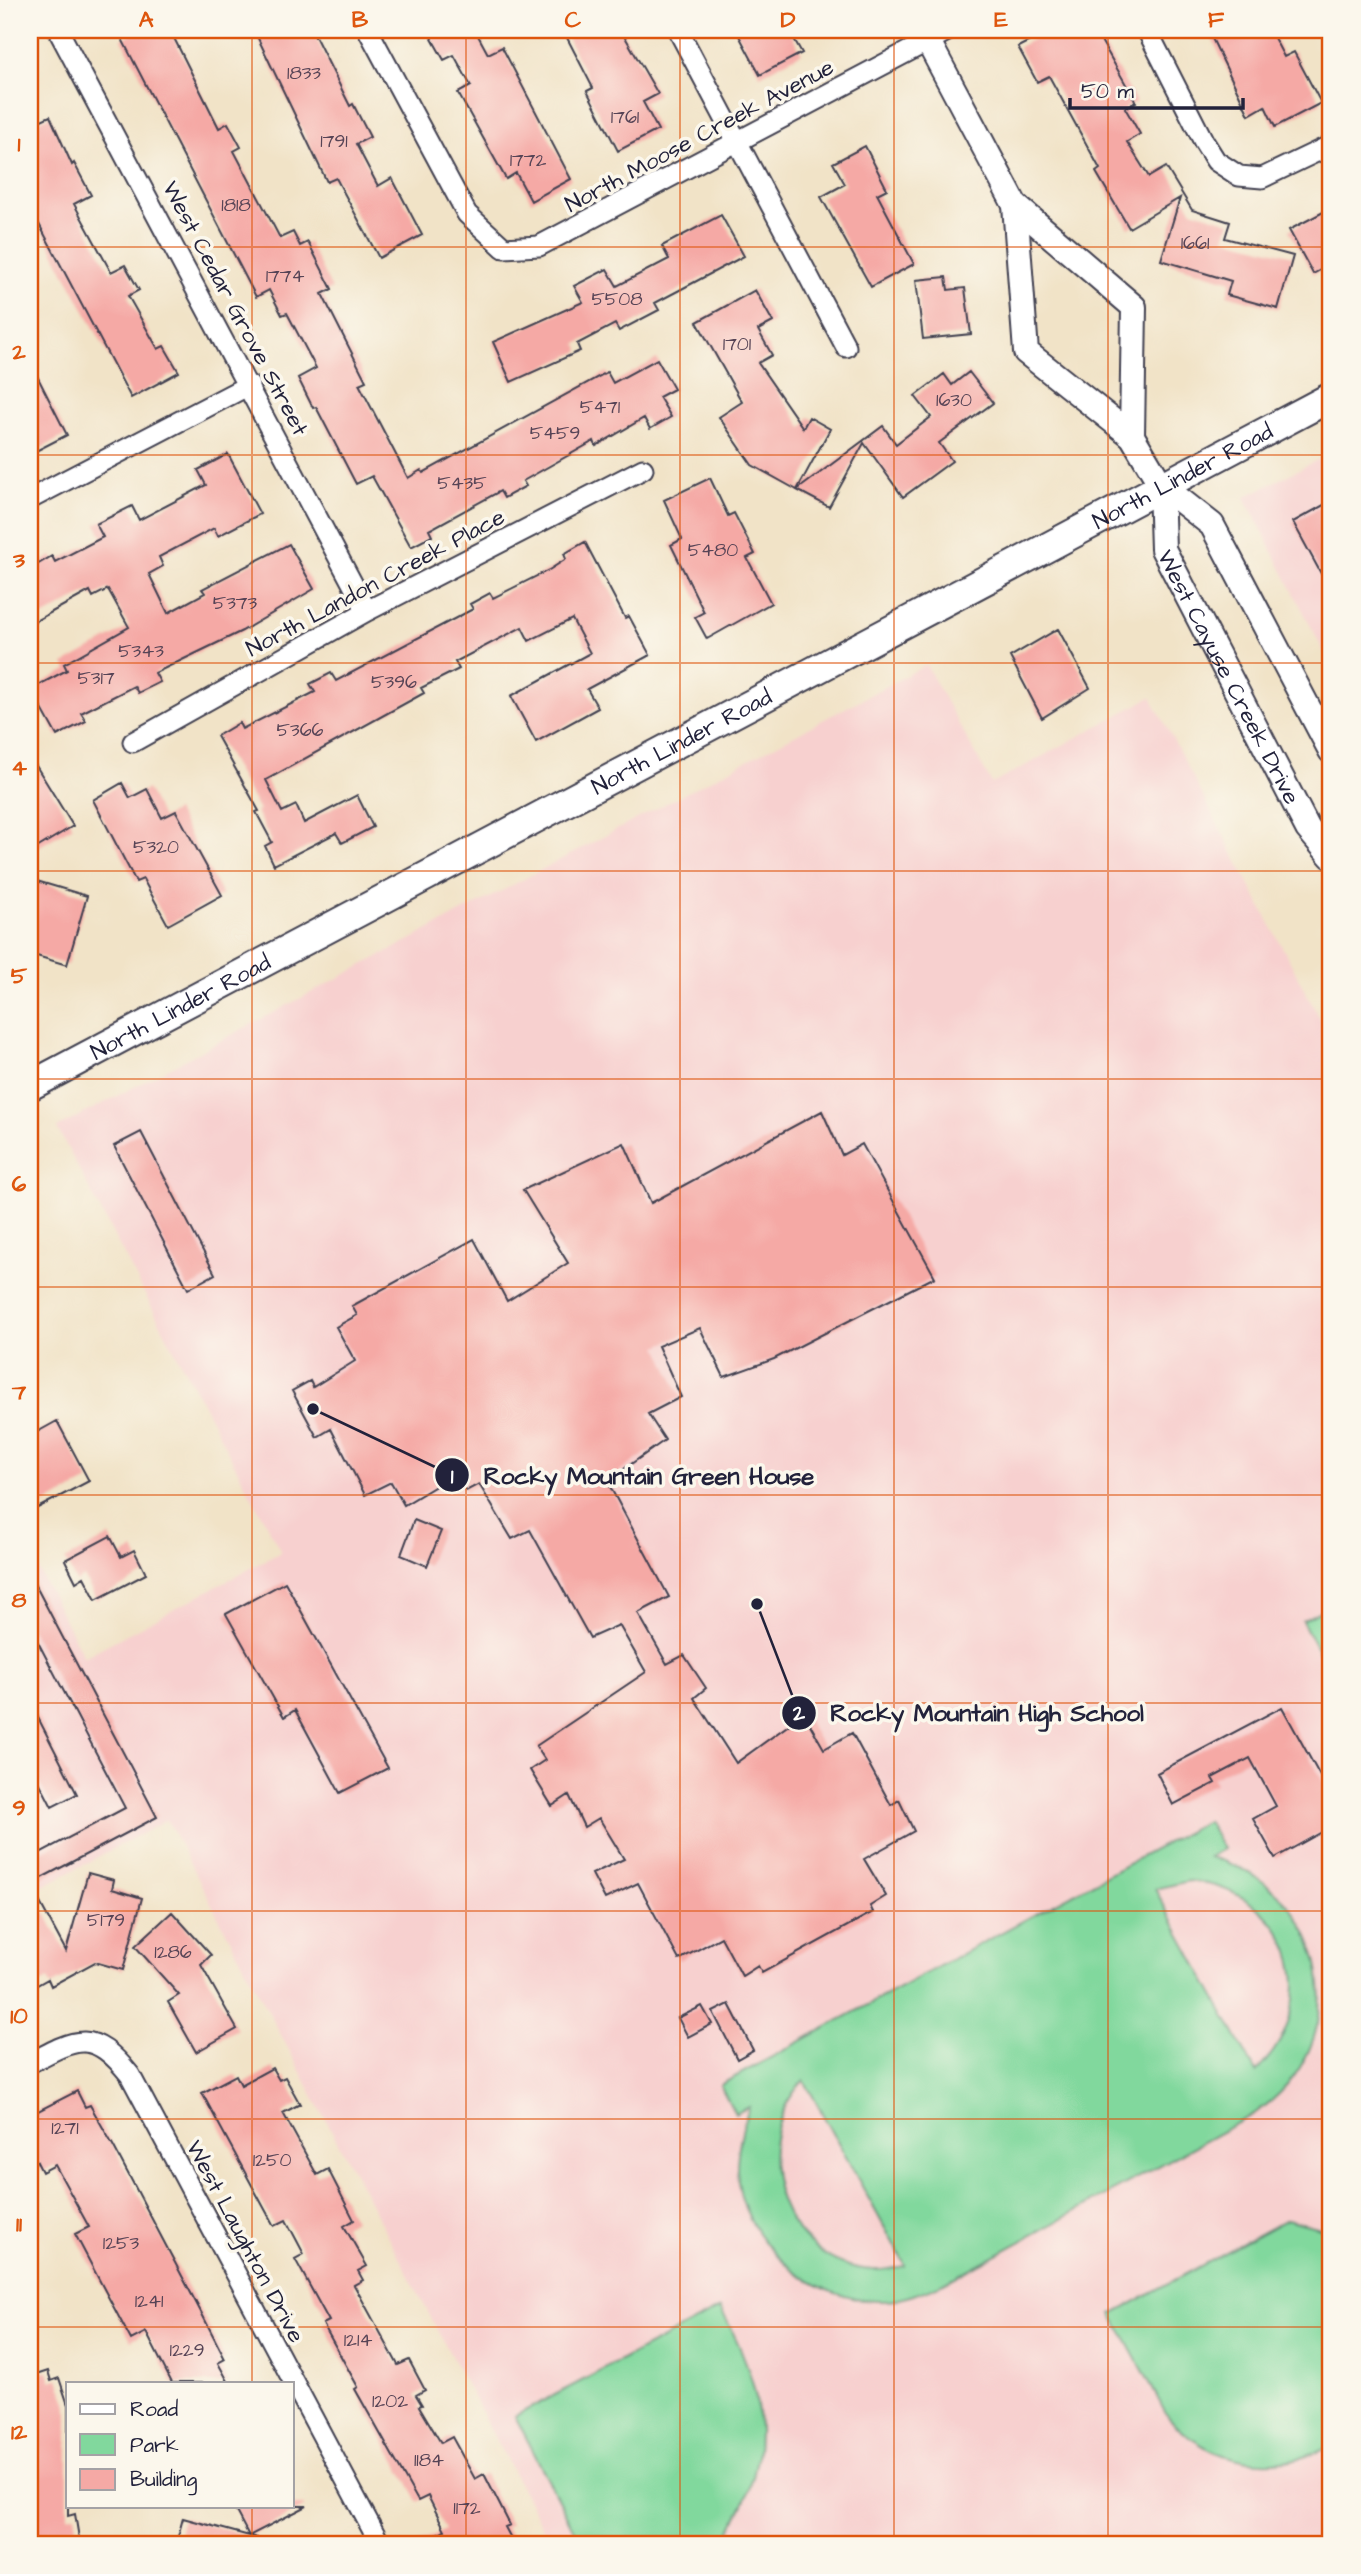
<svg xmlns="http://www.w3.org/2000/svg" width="1361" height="2574" font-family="'Architects Daughter',sans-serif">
<rect width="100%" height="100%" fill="#fbf7ec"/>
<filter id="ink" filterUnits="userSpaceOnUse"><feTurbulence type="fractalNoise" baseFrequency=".0143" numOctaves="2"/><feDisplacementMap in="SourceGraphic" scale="14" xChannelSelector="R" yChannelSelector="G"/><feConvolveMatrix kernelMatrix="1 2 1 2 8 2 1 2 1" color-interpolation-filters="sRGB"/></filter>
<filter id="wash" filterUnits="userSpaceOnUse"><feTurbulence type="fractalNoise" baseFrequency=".00686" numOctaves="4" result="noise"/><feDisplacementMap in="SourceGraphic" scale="28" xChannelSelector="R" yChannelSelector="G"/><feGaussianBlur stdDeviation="1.57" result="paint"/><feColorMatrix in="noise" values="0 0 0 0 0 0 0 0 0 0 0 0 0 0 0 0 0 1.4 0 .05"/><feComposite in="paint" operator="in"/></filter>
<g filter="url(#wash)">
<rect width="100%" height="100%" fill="#f1e3c7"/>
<path fill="#f7d0cf" d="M1331,453V666L1245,497Z
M926,665L992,784L1151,697L1331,1040V2544H551L167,1820L30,1893V1554L84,1657L281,1552L57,1128Z"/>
<path fill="#81d89d" stroke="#527d6c" stroke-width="2" fill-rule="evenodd" d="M1331,1605V1675L1302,1621Z
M1207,1821L1223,1849L1209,1857C1334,1888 1361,2044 1254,2114L946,2282C927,2290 905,2300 884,2301C815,2304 739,2242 737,2170C737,2148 742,2128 749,2107L735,2114L720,2085ZM1189,1881C1293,1892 1330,1998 1256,2072L1155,1889ZM804,2080L905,2265V2266C895,2267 883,2271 873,2270C779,2264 742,2145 804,2080Z
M1287,2219L1331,2231V2446C1276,2474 1212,2466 1169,2418C1162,2409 1157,2395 1151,2385C1138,2361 1125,2337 1112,2314Z
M720,2308C753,2366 772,2424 749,2490C743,2508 732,2526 724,2544H581L515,2416Z"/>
<g id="blocks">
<path fill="#f5a9a5" d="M139,30H170L219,128L228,123L241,147L234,151L280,238L293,232L300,246L308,242L332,289L322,294L366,381L359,384L408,478L421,470L423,473L607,372L613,383L657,359L674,389L659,397L671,417L650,429L644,418L596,446L594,441L523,481L526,486L504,498L500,491L429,530L432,536L411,547L372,476L356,484L316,407L313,408L298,378L316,368L287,313L282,315L269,290L256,297L122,39Z
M254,30H312L350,106L353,104L370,137L356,144L378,186L392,178L422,235L379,258L336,178L327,182Z
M427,30H475L488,54L502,47L571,179L531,201L516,173L506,179L458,93L471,86L454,55L444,60Z
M563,30H621L658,94L643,102L658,130L618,151L587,91L593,88Z
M736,30H789L802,53L760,75Z
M1051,30H1095L1136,102L1125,108L1140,134L1127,142L1149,177L1166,167L1192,210L1230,222L1225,238L1293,256L1278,309L1227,295L1231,281L1161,260L1180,198L1129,228L1096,172L1100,169L1049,76L1037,82L1018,47Z
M1208,30H1270L1284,57L1294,52L1321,103L1275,127L1265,106L1249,115Z
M50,116L72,165L74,163L91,195L74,204L111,272L125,265L139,290L128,296L158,349L164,346L179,372L131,398L30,207V125Z
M865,146L887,189L877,194L914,264L871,287L821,197L845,184L833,163Z
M1331,208V264L1313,274L1289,230Z
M721,215L744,256L655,303L659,310L619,331L615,324L577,344L580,351L511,382L493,342L583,302L574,286L607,269L617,286L669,259L662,246Z
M946,277L948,290L965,288L971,334L923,339L916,280Z
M755,290L773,322L758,330L772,355L758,363L803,428L809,417L830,429L797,490L752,465L719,417L742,402L697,322Z
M30,362L67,435L30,454Z
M969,372L993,403L939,443L952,461L903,497L864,443L829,507L797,490L883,426L896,444L931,417L915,396L944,374L952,385Z
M228,454L260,514L218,536L214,528L159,557L163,566L149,574L168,613L205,593L202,589L289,544L314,589L242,631L155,673L160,682L138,693L134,686L81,713L86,721L57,736L31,689L67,670L64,664L129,627L108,589L93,597L90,591L30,624V569L52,556L55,562L103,537L96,524L132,506L139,520L206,485L198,470Z
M710,478L728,516L734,513L755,554L747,558L771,603L707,639L695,617L704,612L671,545L682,539L664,500Z
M1331,501V592L1293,522Z
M585,542L625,618L629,616L650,655L587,689L598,708L536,742L511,696L590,653L572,619L529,641L522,627L455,662L459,669L421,688L424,693L266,780L282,812L296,805L304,823L357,795L373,827L342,843L336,833L274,865L265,846L272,842L256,812L259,811L217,736L239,723L242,729L315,692L310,684L331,673L336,681L473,609L470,604L490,593L493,598L549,570L566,559L564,554Z
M1058,629L1090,688L1042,718L1010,657Z
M30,756L73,826L30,852Z
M122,783L130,798L147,789L162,818L176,811L222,895L168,925L143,879L136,882L93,800Z
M30,879L87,896L67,965L30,954Z
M822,1111L842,1155L862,1144L935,1277L774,1359L724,1377L700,1328L658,1346L681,1397L648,1414L665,1440L607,1481L669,1597L638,1613L667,1664L684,1655L706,1688L694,1698L736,1763L804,1714L824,1749L852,1733L891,1805L899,1800L914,1831L864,1859L886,1896L870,1906L873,1912L762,1973L758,1966L742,1976L721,1937L679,1960L638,1883L605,1899L592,1874L624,1859L599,1818L584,1827L569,1795L552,1806L530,1770L545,1760L536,1746L646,1672L619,1625L590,1638L530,1530L512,1539L479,1484L466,1491L454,1475L404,1505L391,1482L365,1495L331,1429L317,1437L292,1391L310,1381L313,1387L355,1361L336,1327L357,1315L352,1306L474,1239L507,1301L568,1263L523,1190L624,1143L651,1203Z
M141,1132L215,1274L188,1289L114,1146Z
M57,1421L89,1481L30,1512V1436Z
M414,1520L441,1531L427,1566L401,1555Z
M110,1536L121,1557L134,1550L146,1574L96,1600L84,1577L76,1582L65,1560Z
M30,1575L157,1817L30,1884V1858L125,1808L30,1627Z
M285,1582L388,1768L340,1793L295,1710L284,1717L226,1614Z
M30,1702L77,1794L52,1807L30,1764Z
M1282,1707L1331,1796V1827L1275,1858L1253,1819L1276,1806L1250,1758L1212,1778L1215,1783L1173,1805L1157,1773Z
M88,1873L114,1880L112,1889L142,1898L123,1970L95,1962L51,1986L48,1979L30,1989V1884L66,1951Z
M172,1912L211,1955L201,1965L237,2029L196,2052L168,2002L179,1995L135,1946Z
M729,2004L753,2050L737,2059L713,2012Z
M702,2006L712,2024L688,2037L678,2018Z
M272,2068L279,2080L285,2077L300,2104L283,2113L317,2175L328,2169L354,2220L344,2226L367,2266L358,2271L363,2280L354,2285L398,2365L409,2360L425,2390L416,2395L422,2405L419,2406L441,2443L452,2437L475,2479L484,2474L510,2525L505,2527L514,2544H416L445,2530L428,2496L418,2501L355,2389L358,2387L323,2324L329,2321L295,2259L304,2254L286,2220L274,2226L202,2093L236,2075L241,2085Z
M77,2091L85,2107L90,2105L114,2147L202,2314L225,2359L218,2363L229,2383H172L146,2332L131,2340L75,2234L89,2227L55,2165L42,2172L30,2148V2115Z
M48,2371L51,2381L59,2378L68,2405V2516L75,2514L80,2544H32L30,2377Z
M233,2506H307L249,2536Z
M183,2518L257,2538V2544H176Z"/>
</g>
</g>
<g filter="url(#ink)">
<use href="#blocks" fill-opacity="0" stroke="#413f50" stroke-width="2"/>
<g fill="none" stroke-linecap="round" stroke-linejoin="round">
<g stroke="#413f50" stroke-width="23">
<path id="minor" d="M58,30L367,611
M368,30L467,214L504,248L539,246L949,30
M678,30L846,347
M1147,30L1204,142L1216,161L1239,176L1262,178L1331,145
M30,499L249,385
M133,742L367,611L643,469
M30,2063C78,2037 93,2029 130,2075L380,2544"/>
</g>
<g stroke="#413f50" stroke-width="28">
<g id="tertiary">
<path d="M922,30L1015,205L1134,307L1132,436"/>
<path d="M1015,205L1026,352L1132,436L1161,485L1212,525L1331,751"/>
<path id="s1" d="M1161,485L1163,549L1308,829L1331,856"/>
</g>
</g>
<g stroke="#413f50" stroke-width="32">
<g id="secondary">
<path id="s2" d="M30,1086L1331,397"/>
</g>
</g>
<use href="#minor" stroke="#fff" stroke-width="19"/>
<use href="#tertiary" stroke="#fff" stroke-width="24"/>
<use href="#secondary" stroke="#fff" stroke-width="28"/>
</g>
</g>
<path fill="none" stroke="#de560e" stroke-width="2" stroke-opacity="0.55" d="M252,30V2383M466,30V2544M680,30V2544M894,30V2544M1108,30V2544M30,247H1331M30,455H1331M30,663H1331M30,871H1331M30,1079H1331M30,1287H1331M30,1495H1331M30,1703H1331M30,1911H1331M30,2119H1331M30,2327H1331M252,2506V2544"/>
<g text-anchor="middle" stroke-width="7" stroke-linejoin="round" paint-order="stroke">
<g font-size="19" fill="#574456">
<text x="304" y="79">1833</text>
<text x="625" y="123">1761</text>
<text x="334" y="147">1791</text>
<text x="528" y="166">1772</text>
<text x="236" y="211">1818</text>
<text x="1195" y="249">1661</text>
<text x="285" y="282">1774</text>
<text x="617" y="305">5508</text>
<text x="737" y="350">1701</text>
<text x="954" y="406">1630</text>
<text x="600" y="413">5471</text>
<text x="555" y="439">5459</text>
<text x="462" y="489">5435</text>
<text x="713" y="556">5480</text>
<text x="235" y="609">5373</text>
<text x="141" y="657">5343</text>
<text x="96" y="684">5317</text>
<text x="394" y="688">5396</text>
<text x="300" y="736">5366</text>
<text x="156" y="853">5320</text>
<text x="106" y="1926">5179</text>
<text x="173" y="1958">1286</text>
<text x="65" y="2134">1271</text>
<text x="272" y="2166">1250</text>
<text x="121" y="2249">1253</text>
<text x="149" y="2307">1241</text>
<text x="358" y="2346">1214</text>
<text x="187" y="2356">1229</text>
<text x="390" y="2407">1202</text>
<text x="429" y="2466">1184</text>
<text x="467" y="2514">1172</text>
</g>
<g font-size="23" fill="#22223b" stroke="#fbf7ec">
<text transform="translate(699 135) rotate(-28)" y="8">North Moose Creek Avenue</text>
<text transform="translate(236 308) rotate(62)" y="8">West Cedar Grove Street</text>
<text dy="8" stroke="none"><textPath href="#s2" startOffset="1304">North Linder Road</textPath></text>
<text transform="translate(375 582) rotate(-28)" y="8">North Landon Creek Place</text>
<text dy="8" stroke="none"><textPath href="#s1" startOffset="208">West Cayuse Creek Drive</textPath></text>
<text dy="8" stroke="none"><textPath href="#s2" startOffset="737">North Linder Road</textPath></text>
<text dy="8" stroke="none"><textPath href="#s2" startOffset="170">North Linder Road</textPath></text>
<text transform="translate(246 2241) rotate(62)" y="8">West Laughton Drive</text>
</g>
</g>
<path fill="none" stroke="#22223b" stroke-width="2.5" d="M313 1409L452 1475M757 1604L799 1713"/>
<g fill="#22223b" stroke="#fbf7ec" stroke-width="2.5">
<circle cx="313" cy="1409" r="7"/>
<circle cx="757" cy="1604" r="7"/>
<circle cx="452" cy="1475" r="18"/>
<circle cx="799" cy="1713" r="18"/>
</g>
<g font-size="21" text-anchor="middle" font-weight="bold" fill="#fff">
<text x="452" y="1483">1</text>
<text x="799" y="1720">2</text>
</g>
<g font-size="24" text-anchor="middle" font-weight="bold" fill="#22223b" stroke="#fbf7ec" stroke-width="7" stroke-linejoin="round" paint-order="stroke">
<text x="649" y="1484">Rocky Mountain Green House</text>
<text x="987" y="1721">Rocky Mountain High School</text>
</g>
<rect width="1361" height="2574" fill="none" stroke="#fbf7ec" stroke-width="77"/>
<rect x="66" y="2382" width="228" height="126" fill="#fbf7ec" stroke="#a4a2a5" stroke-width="2"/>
<rect x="80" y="2404" width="35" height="10" fill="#ffffff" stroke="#a4a2a5" stroke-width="2"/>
<text x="130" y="2416" font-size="21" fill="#22223b">Road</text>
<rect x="80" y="2434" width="35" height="21" fill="#81d89d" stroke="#a4a2a5" stroke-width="2"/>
<text x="130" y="2452" font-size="21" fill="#22223b">Park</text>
<rect x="80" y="2469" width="35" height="21" fill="#f5a9a5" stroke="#a4a2a5" stroke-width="2"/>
<text x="130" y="2486" font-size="21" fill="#22223b">Building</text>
<path d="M1070 98v10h173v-10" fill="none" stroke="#22223b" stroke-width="3.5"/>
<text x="1081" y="98" font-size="21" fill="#22223b" stroke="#fbf7ec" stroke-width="5" paint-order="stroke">50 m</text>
<rect x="38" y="38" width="1284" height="2498" fill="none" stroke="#de560e" stroke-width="2.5"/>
<g font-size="23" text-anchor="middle" font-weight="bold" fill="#de560e">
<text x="146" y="27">A</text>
<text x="360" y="27">B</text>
<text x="573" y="27">C</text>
<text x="788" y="27">D</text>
<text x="1001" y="27">E</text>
<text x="1216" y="27">F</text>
<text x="19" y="151">1</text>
<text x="19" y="359">2</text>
<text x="19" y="567">3</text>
<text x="19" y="775">4</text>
<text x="19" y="983">5</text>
<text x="19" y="1191">6</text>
<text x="19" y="1399">7</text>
<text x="19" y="1607">8</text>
<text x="19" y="1815">9</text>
<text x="19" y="2023">10</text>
<text x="19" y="2231">11</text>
<text x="19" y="2439">12</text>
</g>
</svg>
